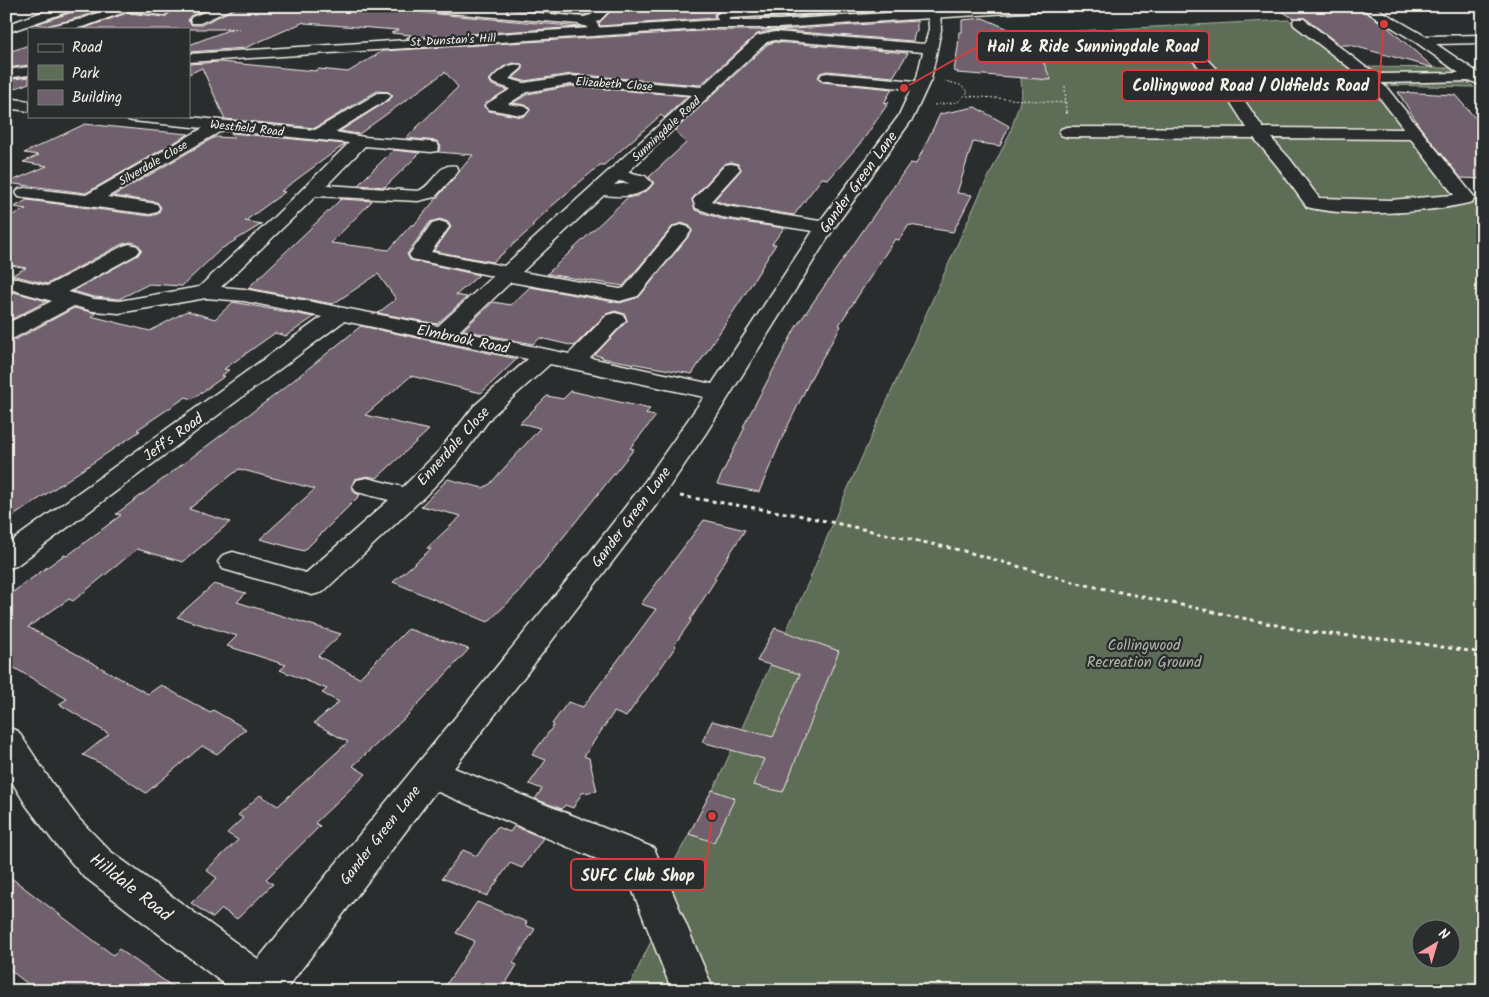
<svg xmlns="http://www.w3.org/2000/svg" width="1489" height="997" font-family="Kalam,sans-serif">
<rect width="100%" height="100%" fill="#2a2d2e"/>
<filter id="ink" filterUnits="userSpaceOnUse"><feTurbulence type="fractalNoise" baseFrequency=".02" numOctaves="2"/><feDisplacementMap in="SourceGraphic" scale="10" xChannelSelector="R" yChannelSelector="G"/><feConvolveMatrix kernelMatrix="1 2 1 2 8 2 1 2 1" color-interpolation-filters="sRGB"/></filter>
<g filter="url(#ink)">
<path fill="#5d6d57" stroke="#a8afa0" fill-rule="evenodd" d="M1289,20L1365,67L1449,68L1474,87L1383,85L1406,111L1429,145L1483,207V991H627L655,933L673,864L718,780L808,583L840,506L979,196L1010,133L1022,95L1018,34ZM1422,930H1452V960H1422Z"/>
<path fill="#6f606d" stroke="#f4f1e8" d="M79,6H110L81,17L48,26L36,24L76,11Z
M168,6H214L190,16L188,21L192,25H201L240,6H406L414,12L581,27L406,38L411,35L391,33L398,30L304,23V22L245,48L189,52V45L231,29H82L127,13L165,17L172,11Z
M485,6H598L590,13L584,15Z
M616,6H770L722,9L714,14L715,18L600,26L599,23Z
M879,6H916L917,9L779,18H760L871,12Z
M1273,6H1356L1385,25L1434,68L1350,45H1340L1305,18H1293Z
M983,18L1034,40L1051,80L957,73L958,72L954,71L958,47L959,32H962V20Z
M917,21V32H915L913,41L775,30L757,34L700,85L571,74L524,81L513,78L523,69L522,64L512,63L503,67L489,80L492,85L507,90L484,105L488,111L522,117L527,114L530,109L526,105L513,103L528,94L571,86L688,96L664,118L661,115L604,165H600L553,205L532,225L534,226L493,262L434,251L451,227L448,222L440,219L430,222L407,254L410,260L479,275L456,295L467,297L437,324L378,313L396,299L378,274L333,304L248,288L341,199L372,201L331,243L389,250L411,225H414L473,155L438,152L441,146L437,141L406,138L458,87L445,72L359,134L340,131L389,100L393,96L389,92L377,91L315,128L225,119L202,68L189,74V64L220,62L315,71L319,69L348,72L383,51L717,30H779Z
M775,42L908,53L893,77L827,71L820,73L818,78L822,82L892,89L884,103L889,102L863,140L829,179L822,178L794,215L725,204L714,200L741,170L738,164L731,162L724,164L692,199L695,210L721,219L784,228L772,244H776L747,291L692,374L602,358L603,357L595,355L627,321L625,314L615,311L606,314L574,346L540,338L533,344L463,330L493,302L511,305L530,287L620,303L639,297L692,232L690,226L682,223L673,226L623,286L547,274L627,198L637,196L649,189L654,183L649,177L686,143L675,130L768,44Z
M29,45V65L6,68V53Z
M29,77V83L6,92V80Z
M1398,92L1455,95L1483,127V179L1461,178L1420,127Z
M975,107L1009,126L1000,146L973,142L957,193L972,195L953,232L909,225L899,240L895,239L839,325L841,326L813,374L782,438L759,492L717,484L745,427H743L796,327L910,163L916,164L940,114Z
M85,124L144,130L189,134L86,193L7,183L47,166L23,162L39,155L24,153Z
M231,133L345,144L281,191L285,192L245,221L262,224L221,249L182,286L149,284L119,299L94,297L73,291L138,255L142,249L138,244L131,242L122,244L47,284L12,275L26,268L6,264V218L26,209L14,207L27,200L150,216L158,214L161,207L157,202L113,196L215,137L234,138Z
M393,150L420,153L385,187L358,185Z
M6,290L47,301L6,322Z
M233,302L314,317L286,336L275,333L224,369L229,370L221,376H225L192,399L186,397L137,430L140,431L6,521V342L15,340L74,308L96,313L91,316L150,331L187,311L215,319Z
M361,326L517,359L481,393L411,376L365,415L429,430L377,478L367,476L355,479L351,487L355,493L360,495L304,551L260,539L315,489L239,469L189,509L230,522L183,562L137,549L73,601L69,599L28,627L148,694L161,685L210,713L213,710L246,729L217,754L202,746L146,793L104,765L83,755L109,734L59,704L67,699L6,663V597L64,555L67,556L121,515L116,514L279,392Z
M571,391L650,409L645,414L656,416L630,448L634,449L590,504L519,592L488,622L393,582L431,549L427,548L461,516L421,506L448,479L483,488L490,484L540,428L520,423L547,396L563,399Z
M704,520L745,530L714,578L716,579L690,620L691,621L674,645L676,646L662,666L626,717L614,712L584,756L589,758L597,791L582,793L573,808L565,805L562,809L535,799L542,789L529,784L546,760L532,755L554,725L552,724L568,702L583,707L656,609L641,604Z
M214,584L246,593L237,602L341,634L318,656L359,678L408,629L469,649L408,715L353,766L366,774L315,823L320,826L266,879L273,884L237,919L222,909L213,918L191,903L217,878L206,870L238,840L227,833L243,818L238,815L260,795L278,806L348,742L314,723L339,702L322,693L327,689L280,670L286,665L227,646L237,636L177,617Z
M775,628L839,651L783,792L753,785L764,759L702,742L712,721L773,737L800,674L757,661Z
M712,790L735,798L714,842L689,834Z
M514,826L543,838L522,868L510,863L487,896L442,878L463,850L477,856L497,827L510,832Z
M6,874L113,955L119,949L179,991H37L6,967Z
M477,902L527,922L525,925L535,929L513,963L517,965L501,991H442L475,941L456,933Z"/>
<g fill="none" stroke-linecap="round" stroke-linejoin="round">
<g stroke="#f4f1e8" stroke-width="3">
<path id="minor" d="M59,6H77L75,9L6,33V25Z
M116,6H154L168,8L170,11L164,15L127,11L86,26L73,29H49L50,26L82,19Z
M220,6H238L200,23H192L190,20L192,17Z
M408,6H461L584,17L591,15L601,6H614L599,21L596,22L602,32L595,36L590,35L587,27L578,24L414,10Z
M806,6H877L871,10L729,18L728,24H720L716,15L722,11Z
M928,6H940L941,30L931,79L913,118L834,228L706,433L663,496L454,768L654,848L714,991H672L625,871L436,791L285,991H233L82,875L53,841L26,805L6,772V727L18,731L52,783L79,819L110,851L258,959L591,551L643,484L704,397L550,364L492,416L457,463L425,496L323,592L312,595L223,569L218,562L223,555L233,552L306,573L389,500L357,492L353,486L357,480L367,478L403,487L439,451L474,406L528,359L344,321L16,566L6,569V545L322,317L244,301L206,298L119,313L93,311L74,306L14,338L6,340V324L52,301L6,288V276L47,286L123,246L130,244L137,246L140,250L137,254L68,292L94,299L119,301L199,287L272,219L349,143L223,130L107,197L157,204L159,208L157,212L150,214L25,198L19,197L16,193L19,189L25,188L86,195L203,128L132,121L126,119L124,116H181L315,130L378,93H388L391,96L388,99L335,132L364,137L431,142L437,143L439,147L437,151L431,152L365,146L327,185L418,191C434,186 437,162 456,166L459,170L456,174L435,197L418,201L316,196L221,287L244,289L438,326L493,276L412,259L409,255L432,223L439,221L446,223L449,227L431,252L504,266L692,95L571,84L527,92L508,104L526,107L529,110L526,113L521,115L488,109L485,106L488,103L511,89L493,83L491,80C497,72 510,62 520,65L522,68L509,79L524,83L571,76L701,87L757,36L775,32L925,44L929,30ZM775,40L923,52L916,81L827,73L822,74L820,77L822,80L827,81L911,89L898,117L820,221L725,206L711,201L740,169L737,165L731,164L725,165L693,200L696,208L722,217L813,231L712,384L590,358L626,320L623,315L615,313L607,315L569,354L459,331L511,282L620,301L627,299L638,296L688,235L691,231L688,227L681,225L674,227L624,288L620,289L522,272L604,195C620,197 642,198 652,183L645,176L628,172L767,42ZM619,181L630,183L614,185Z
M1167,6H1213C1207,12 1173,12 1167,6Z
M1358,6H1373L1425,36L1483,35V43L1436,44L1480,74L1483,77V83L1478,84L1471,81L1381,83L1387,88L1472,194L1475,198L1472,202C1430,213 1349,218 1307,207L1278,167L1254,138L1067,137L1061,135L1059,132L1061,129L1067,127L1247,128L1219,84L1208,77L1185,52L1192,48L1197,49L1218,71L1227,77L1359,75L1294,25L1293,22L1294,19H1304L1364,66L1379,74L1459,73L1417,43ZM1363,83L1377,94L1404,129L1263,128L1234,85ZM1271,138L1411,139L1454,195L1390,200L1319,198L1290,159Z
M6,98L29,101V111L6,108Z"/>
</g>
<g stroke="#f4f1e8" stroke-width="3">
<path id="highway" d="M995,6H1062L1056,10L779,28H717L189,62V54L717,20H779Z
M29,67V75L6,78V70Z"/>
</g>
<path stroke="#f4f1e8" stroke-width="1" stroke-dasharray="2 2" stroke-linecap="butt" d="M226,28L239,29
M1065,86L1066,113
M967,96L1065,103
M934,105L958,102L968,92L960,85L945,81"/>
<path stroke="#f4f1e8" stroke-width="2" stroke-dasharray="2.5 2.5" stroke-linecap="butt" d="M1066,112V114"/>
<path stroke="#f4f1e8" stroke-width="3" stroke-dasharray="4 4" stroke-linecap="butt" d="M680,496L798,515L964,551L1077,583L1309,632L1402,641L1483,653"/>
<use href="#minor" fill="#2a2d2e" fill-rule="evenodd"/>
<use href="#highway" fill="#2a2d2e" fill-rule="evenodd"/>
</g>
</g>
<g text-anchor="middle" stroke-width="4.5" stroke-linejoin="round" paint-order="stroke">
<g font-size="12" fill="#f4f1e8" stroke="#2a2d2e">
<text transform="translate(453 40) rotate(-3)" y="4">St Dunstan's Hill</text>
<text transform="translate(614 84) rotate(4)" y="4">Elizabeth Close</text>
<text transform="translate(247 128) rotate(6)" y="4">Westfield Road</text>
<text transform="translate(666 129) rotate(-43)" y="4">Sunningdale Road</text>
<text transform="translate(153 163) rotate(-30)" y="4">Silverdale Close</text>
</g>
<g font-size="15" fill="#f4f1e8" stroke="#2a2d2e">
<text transform="translate(858 182) rotate(-54)" y="5">Gander Green Lane</text>
<text transform="translate(463 339) rotate(12)" y="5">Elmbrook Road</text>
<text transform="translate(173 437) rotate(-36)" y="5">Jeff's Road</text>
<text transform="translate(453 446) rotate(-48)" y="5">Ennerdale Close</text>
<text transform="translate(631 517) rotate(-53)" y="5">Gander Green Lane</text>
<text transform="translate(380 835) rotate(-52)" y="5">Gander Green Lane</text>
</g>
<g font-size="15" fill="#b0b6a7" stroke="#2a2d2e">
<text x="1144" y="650">Collingwood<tspan x="1144" dy="17">Recreation Ground</tspan></text>
</g>
<g font-size="18" fill="#f4f1e8" stroke="#2a2d2e">
<text transform="translate(131 887) rotate(38)" y="6">Hilldale Road</text>
</g>
</g>
<path fill="none" stroke="#d93c3b" stroke-width="2" d="M904 88L977 47M1384 24L1379 86M712 816L705 875"/>
<g fill="#d93c3b" stroke="#2a2d2e" stroke-width="2">
<circle cx="904" cy="88" r="5"/>
<circle cx="1384" cy="24" r="5"/>
<circle cx="712" cy="816" r="5"/>
</g>
<g fill="#2a2d2e" stroke="#d93c3b" stroke-width="2">
<rect x="977" y="31" width="232" height="31" rx="5"/>
<rect x="1122" y="70" width="257" height="31" rx="5"/>
<rect x="571" y="859" width="134" height="31" rx="5"/>
</g>
<g font-size="16" text-anchor="middle" font-weight="bold" fill="#f4f1e8">
<text x="1093" y="52">Hail &amp; Ride Sunningdale Road</text>
<text x="1251" y="91">Collingwood Road / Oldfields Road</text>
<text x="638" y="881">SUFC Club Shop</text>
</g>
<rect width="1489" height="997" fill="none" stroke="#2a2d2e" stroke-width="25"/>
<rect x="12" y="12" width="1464" height="972" fill="none" stroke="#f4f1e8" stroke-width="2" filter="url(#ink)"/>
<rect x="28" y="28" width="162" height="90" fill="#2a2d2e" stroke="#7b7b78"/>
<rect x="38" y="44" width="25" height="8" fill="#2a2d2e" stroke="#7b7b78"/>
<text x="72" y="52" font-size="15" fill="#f4f1e8">Road</text>
<rect x="38" y="65" width="25" height="15" fill="#5d6d57" stroke="#7b7b78"/>
<text x="72" y="78" font-size="15" fill="#f4f1e8">Park</text>
<rect x="38" y="90" width="25" height="15" fill="#6f606d" stroke="#7b7b78"/>
<text x="72" y="102" font-size="15" fill="#f4f1e8">Building</text>
<g transform="translate(1436 944) rotate(38)"><circle r="24" fill="#2a2d2e" stroke="#7b7b78"/>
<path d="M0-4L9 19L0 12L-9 19Z" fill="#ff9aa2"/>
<text y="-8" font-size="14" font-weight="bold" text-anchor="middle" fill="#f4f1e8">N</text>
</g>
</svg>
